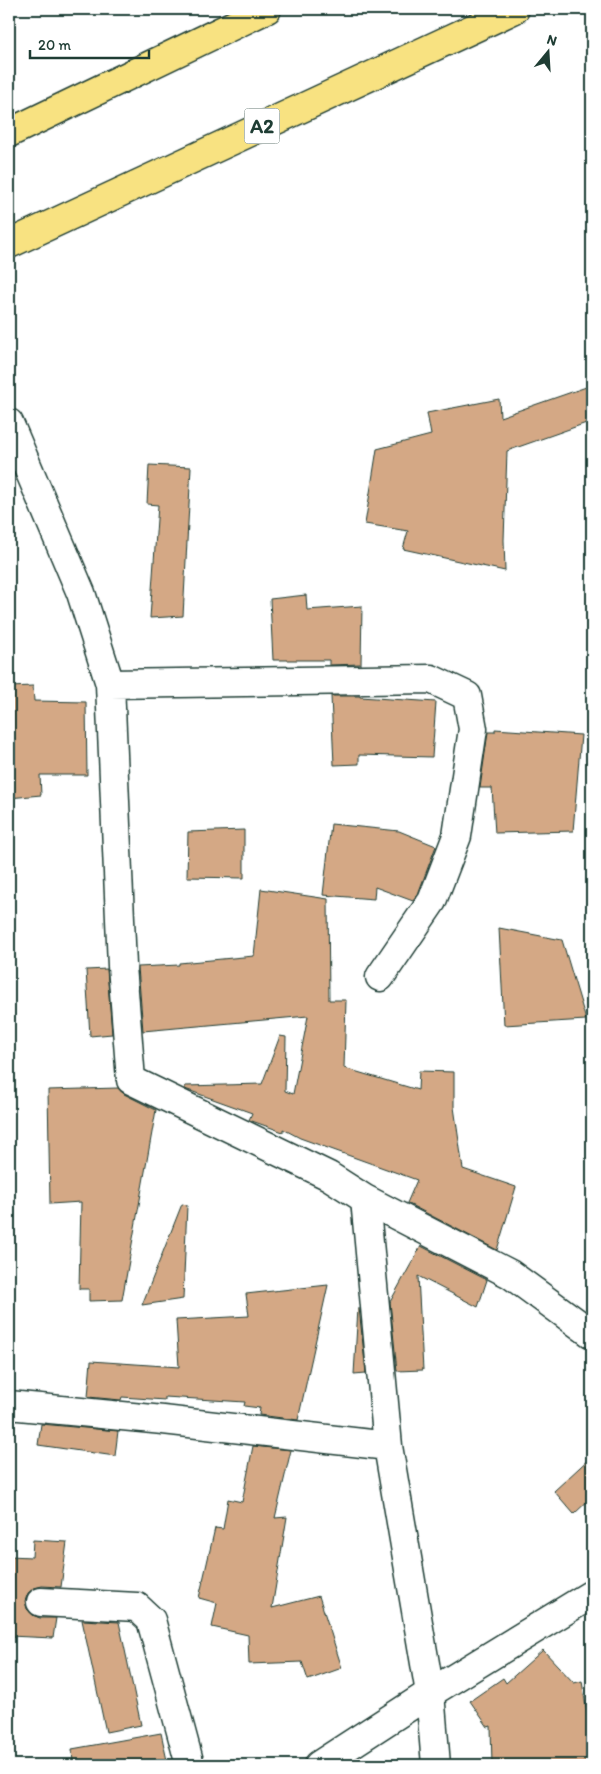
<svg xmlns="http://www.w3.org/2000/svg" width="601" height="1774" font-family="Itim,sans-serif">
<rect width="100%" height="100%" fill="#fff"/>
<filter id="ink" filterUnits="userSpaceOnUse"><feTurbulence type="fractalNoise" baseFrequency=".02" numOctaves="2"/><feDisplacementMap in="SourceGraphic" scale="10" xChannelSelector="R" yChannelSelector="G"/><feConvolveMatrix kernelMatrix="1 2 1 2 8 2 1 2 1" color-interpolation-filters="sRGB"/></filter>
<g filter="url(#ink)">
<path fill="#d4a885" stroke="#1f3d34" d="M592,385V421L507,451L504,540L505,571L403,549L408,531L365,524L377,449L431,435L427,413L499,399L500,417Z
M149,465L191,467L183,616L150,618L158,505L147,504Z
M306,595L307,610L362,606L361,664L329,665V660H273L270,599Z
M33,686L34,701L86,702L87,775H40L41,795L9,798V687Z
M331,696H360V697L436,702L432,757L359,755V764L334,765Z
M495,729L581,735L573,831L495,833L492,788H480L488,732H495Z
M331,824L399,831L436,846L418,894L413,901L375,887L374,899L323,895Z
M244,830V878L187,877L188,832Z
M261,889L328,899L329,1000H346L344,1068L418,1090L419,1071L454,1072V1107L463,1169L516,1187L497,1250L407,1203L417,1180L300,1138L283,1129V1132L249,1120L252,1113L185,1089V1086L262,1084L280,1036L286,1037L285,1091L293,1094L308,1016L143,1031L138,967L179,965V963L254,956Z
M499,928L562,940L586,1020L504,1025Z
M107,969L112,1034L90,1036L86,970Z
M118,1088L124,1094L156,1110L122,1300L89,1301V1289H79L81,1202L50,1204L48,1090Z
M182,1204L187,1205L183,1299L142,1305Z
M421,1246L487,1280L478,1307L418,1276L423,1370L397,1371L390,1302Z
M328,1285L298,1420L259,1415L260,1408L244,1406L245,1402L165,1397V1400L122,1397L121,1400L88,1397L91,1361L179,1367L176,1320L249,1316L246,1294Z
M358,1308H359L366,1373L354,1374Z
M41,1424L118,1431L115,1456L38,1445Z
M253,1446L291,1450L275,1518L287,1517L272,1608L319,1596L342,1668L308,1680L302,1662L249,1664L248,1635L212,1627L217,1603L199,1598L215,1528L223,1529L228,1499L242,1502Z
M592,1456V1497L574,1514L554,1491Z
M33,1540L67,1542L61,1587L42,1586L34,1588L28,1593L25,1601L27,1609L33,1615L40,1618H56L53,1638L9,1636V1556L32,1557Z
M82,1620L119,1622L141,1725L106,1732Z
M543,1650L574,1683L582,1681L588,1720H592V1765H492L491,1726L488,1727L470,1701L503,1678L506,1683Z
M161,1733L168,1765H73L72,1749Z"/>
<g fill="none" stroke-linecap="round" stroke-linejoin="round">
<g stroke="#1f3d34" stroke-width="31">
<path id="minor" d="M9,423L81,593L110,684L122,966L131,1080L329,1176L365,1199L510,1274L592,1334
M110,684L431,679L467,696L473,729L457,836L432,901L380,977
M365,1199L388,1446L430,1693L436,1765
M9,1405L163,1420L388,1446
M41,1602L137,1607L151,1620L190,1765"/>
</g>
<g stroke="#1f3d34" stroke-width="31">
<path id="tertiary" d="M319,1765L430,1693L592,1594"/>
</g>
<g stroke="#1f3d34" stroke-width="31">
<path id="trunk" d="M9,133L267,9
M9,244L515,9"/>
</g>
<use href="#minor" stroke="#fff" stroke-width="28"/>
<use href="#tertiary" stroke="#fff" stroke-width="28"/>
<use href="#trunk" stroke="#f8e281" stroke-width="28"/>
</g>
</g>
<g text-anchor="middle" stroke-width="4.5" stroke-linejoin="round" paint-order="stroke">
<rect fill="#fff" stroke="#627771" stroke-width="1" x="244.5" y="108.5" width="35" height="35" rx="4"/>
<g font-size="20" font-weight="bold" fill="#1f3d34">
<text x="262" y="133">A2</text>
</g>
</g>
<rect width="601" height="1774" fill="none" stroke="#fff" stroke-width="30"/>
<rect x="15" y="15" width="571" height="1744" fill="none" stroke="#1f3d34" stroke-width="2" filter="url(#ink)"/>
<g transform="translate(548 52) rotate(18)" stroke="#ffffff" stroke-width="4" paint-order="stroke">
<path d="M0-4L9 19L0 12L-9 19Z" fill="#1f3d34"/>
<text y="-8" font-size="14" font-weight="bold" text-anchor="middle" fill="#1f3d34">N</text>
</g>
<path d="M30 50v8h119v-8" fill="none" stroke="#1f3d34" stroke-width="2.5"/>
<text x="38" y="50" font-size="15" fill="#1f3d34" stroke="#ffffff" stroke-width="4" paint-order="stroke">20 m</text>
</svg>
